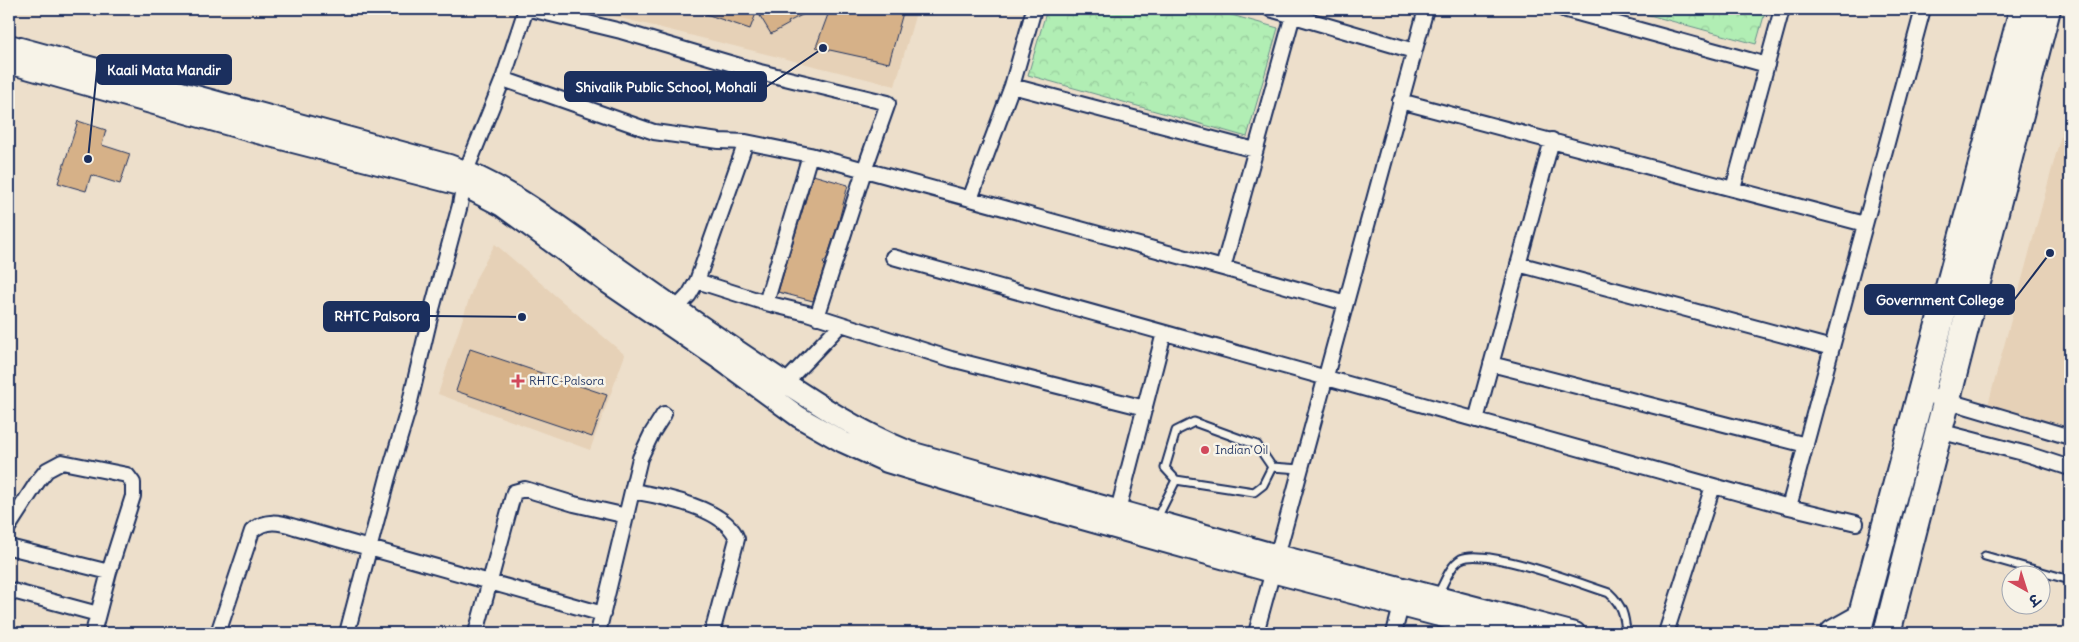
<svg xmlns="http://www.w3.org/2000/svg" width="2079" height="642" font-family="Delius,'Playpen Sans Deva',sans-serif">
<defs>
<pattern id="forest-crowns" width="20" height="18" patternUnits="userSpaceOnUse" patternTransform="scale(1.25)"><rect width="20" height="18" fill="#b1eeb4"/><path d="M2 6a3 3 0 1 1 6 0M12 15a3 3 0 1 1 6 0" fill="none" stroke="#98cc9d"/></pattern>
</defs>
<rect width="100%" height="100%" fill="#eddfcb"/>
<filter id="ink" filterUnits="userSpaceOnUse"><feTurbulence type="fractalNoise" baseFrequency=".02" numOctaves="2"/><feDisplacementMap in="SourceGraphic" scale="10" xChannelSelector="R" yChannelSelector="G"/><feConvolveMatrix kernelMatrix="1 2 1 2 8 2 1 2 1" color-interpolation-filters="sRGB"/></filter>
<g filter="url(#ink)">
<path fill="#e6d1b7" d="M585,9H917L895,86Z
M2070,102V427L1988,405Z
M495,244L625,355L590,450L438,394L476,278Z"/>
<path fill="url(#forest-crowns)" stroke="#668e89" d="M1047,9H1210L1278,28L1247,137L1028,75Z
M1627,9H1766L1756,44Z"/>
<path fill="#d6b188" stroke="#1b2f5e" d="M698,9H814L788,22L789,24L771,34L757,11L750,29L697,11Z
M830,9H904L889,63L816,47Z
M78,121L106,130L102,145L130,154L120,184L91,175L86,191L58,183Z
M813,175L848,185L838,224L827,258L823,263L825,265L813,301L778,292Z
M470,349L607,395L592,437L456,391Z"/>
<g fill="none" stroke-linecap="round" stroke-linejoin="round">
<g stroke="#1b2f5e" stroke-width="11">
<path id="lane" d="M1176,480L1254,492L1263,485L1272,467
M1156,520L1176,480L1165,468L1176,431L1194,422L1257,445L1272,467L1300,469
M1985,556L2070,580
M1438,594C1444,584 1450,565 1461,559C1485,547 1581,584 1609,593C1622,605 1625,616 1626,633"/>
</g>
<g stroke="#1b2f5e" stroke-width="18">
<path id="street" d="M530,9L621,31L760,72L888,103L864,171L817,317
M1270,9L1414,51
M1563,9L1767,65
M503,79L654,132L719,141L746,142L810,155L1223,268L1346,303
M1012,86L1255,150
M1400,101L1865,224
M1733,189L1782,9
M970,199L1012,86L1034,9
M893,257L1789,507L1856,523
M1518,264L1832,348
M1223,268L1293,15
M697,281L766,303L807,313L951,359L1145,408
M766,303L810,155
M675,310L689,295L697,281L746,142
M1491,364L1806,445
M785,383L841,324
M1921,393L2070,437
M1476,420L1552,140
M1935,430L2027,454L2070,468
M632,491C662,496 726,508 737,539L712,633
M1789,507L1923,9
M1118,510L1164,333
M9,526L38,481L47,470L62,462L127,475L133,483V496L109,572L93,633
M9,547L109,572
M9,590L98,614
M218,633L252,531C266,519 279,522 295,527L603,614
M347,633L388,477L408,410L432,309L460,205L466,171L503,79L526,9
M476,633L514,492L525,489L574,504L627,516
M598,633L640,458L652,433L664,414
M1256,633L1426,9
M1394,633L1401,606
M1666,633L1713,486"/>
</g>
<g stroke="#1b2f5e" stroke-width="24">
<path id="secondary" d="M9,45L449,165C506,185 553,222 601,256C656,295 710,333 766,370C814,402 856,430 910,452L1277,555L1575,633
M9,63L254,132L464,186L502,206L605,281L721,360L799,417L843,442L887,462L979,490L1272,572L1504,633"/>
</g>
<g stroke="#1b2f5e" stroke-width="30">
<path id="highway" d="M1834,633L1861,618
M1857,633L2023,9
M1887,633L2047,9"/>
</g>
<use href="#lane" stroke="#f7f3e8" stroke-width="7"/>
<use href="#street" stroke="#f7f3e8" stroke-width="14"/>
<use href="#secondary" stroke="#f7f3e8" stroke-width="20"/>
<use href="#highway" stroke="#f7f3e8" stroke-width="26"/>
</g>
</g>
<g fill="#d1495b" stroke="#f7f3e8" stroke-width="2">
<path d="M515.5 373.5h5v5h5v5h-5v5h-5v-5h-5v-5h5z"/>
<circle cx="1205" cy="450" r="5"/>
</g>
<g text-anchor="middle" stroke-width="5" stroke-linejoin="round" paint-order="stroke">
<g font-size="12" fill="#1b2f5e" stroke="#f7f3e8" text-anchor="start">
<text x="529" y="385">RHTC-Palsora</text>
<text x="1215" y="454">Indian Oil</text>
</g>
</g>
<path fill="none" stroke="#1b2f5e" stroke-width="2" d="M88 159L97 70M823 48L766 87M2050 253L2014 300M522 317L429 316"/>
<g fill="#1b2f5e" stroke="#f7f3e8" stroke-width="2">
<circle cx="88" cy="159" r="5"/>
<circle cx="823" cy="48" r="5"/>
<circle cx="2050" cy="253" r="5"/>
<circle cx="522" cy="317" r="5"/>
</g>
<g fill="#1b2f5e" stroke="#1b2f5e" stroke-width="2">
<rect x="97" y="55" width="134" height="29" rx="5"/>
<rect x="565" y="72" width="201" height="29" rx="5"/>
<rect x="1865" y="285" width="149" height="29" rx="5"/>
<rect x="324" y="302" width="105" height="29" rx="5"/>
</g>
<g font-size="14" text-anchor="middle" font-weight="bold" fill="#fff">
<text x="164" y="75">Kaali Mata Mandir</text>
<text x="666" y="92">Shivalik Public School, Mohali</text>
<text x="1940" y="305">Government College</text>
<text x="377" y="321">RHTC Palsora</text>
</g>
<rect width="2079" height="642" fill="none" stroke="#f7f3e8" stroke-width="30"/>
<rect x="15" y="15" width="2049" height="612" fill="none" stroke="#1b2f5e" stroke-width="2" filter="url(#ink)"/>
<g transform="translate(2026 590) rotate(141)"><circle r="24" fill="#f7f3e8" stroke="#9fa5b1"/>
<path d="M0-4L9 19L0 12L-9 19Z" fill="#d1495b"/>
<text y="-8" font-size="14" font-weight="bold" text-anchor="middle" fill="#1b2f5e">उ</text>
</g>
</svg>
